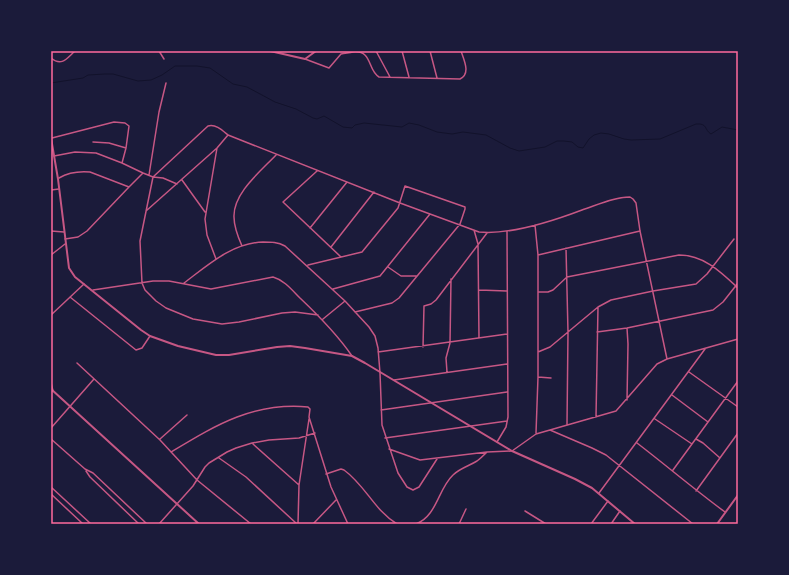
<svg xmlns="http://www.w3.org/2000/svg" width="789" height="575" font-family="'DM Sans',sans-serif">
<rect width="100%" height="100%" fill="#1b1b3a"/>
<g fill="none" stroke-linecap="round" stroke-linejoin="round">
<path stroke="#12122b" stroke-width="1" d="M51,83L83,78L88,75L105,74H113L138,81L151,80L162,75L175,66H197L210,68L233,84L247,87L275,102L296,109L313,118L317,119L324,116L343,127L352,128L355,125L364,123L402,127L409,123L419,125L437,132L452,134L463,132L486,135L510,148L519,151L545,147L557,141H564L572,142L578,147L583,148L589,139L594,135L601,133L609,134L624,139L631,140L660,139L696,124C708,123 704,130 711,134L722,127L738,130"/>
<path stroke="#c65784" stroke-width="1.5" d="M159,51L164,59
M376,51L390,77
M402,51L409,77
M430,51L437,78
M51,58C62,67 67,58 75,51
M305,59L329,68L341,54C345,53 349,53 353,52C373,50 367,70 379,77L460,79C471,74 464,60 461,51
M52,138L114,122L125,123L129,126L126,148L122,163
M93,142L109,143L126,148
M54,156L75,152L96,153L122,163L143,173L153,177L163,178L177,184
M317,171L283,202L341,257
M149,175L159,112L166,83
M153,177L208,126C216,124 222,130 228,135L400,203L479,232C510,235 553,221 582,210C597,205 614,197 630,197L633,199L636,203L640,231L667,359
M153,177L140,241L142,283L145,290L156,301L166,308L193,319L222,324L239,322L282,313L295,312L318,315
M59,178C69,172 78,171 90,172L129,187L143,173
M182,180L205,212
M51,190L59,189
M146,211L217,148L228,135
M535,225L538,255V377L536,433
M310,228L347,182
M474,230L478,244L479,338
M51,231L64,232
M65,239L78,237L87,231L129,187
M242,246C238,237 234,227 234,217C233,193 261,171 276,155
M331,247L374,192
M566,248L568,332L567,424
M51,255L65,244
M538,255L640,231
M216,259L207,235L205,219L217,148
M308,265L362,252L398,208L405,186L465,207V209L460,224L399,298L392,303L355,312
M388,267L401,276H417
M184,283C208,265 232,243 263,242C271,242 278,242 285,246L345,301L369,327L375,336L378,348L380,373L382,425L398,473L407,487L413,490L419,487L437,459
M333,289L380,276L430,214
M93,290L153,281H169L211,289L273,277C284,280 292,290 300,298C319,316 337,334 352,356
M479,290L507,291
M538,292H548L553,290L567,277L679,255C704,255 721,272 738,288
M70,297L136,350L142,348L150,336
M51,315L84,284
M323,319L345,301
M627,328L628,344L627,400
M597,332L627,328L713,310L723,302L738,283
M423,347L424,306L431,304L436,300L487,233
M378,352L507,334
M538,352L550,347L598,307L611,300L653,291L696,284L707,274L734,239
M77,363L160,440L197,480L251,524
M447,372L446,358L450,343L451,279
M689,372L738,407
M538,377L551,378
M394,380L507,364
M51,383L53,391
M672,395L708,422
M381,410L507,392
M596,417L598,307
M655,419L692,444
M51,428L94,379
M550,430L592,448L606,455L693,524
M385,438L507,421
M51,439L85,469L93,473L147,524
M160,439L187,415
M696,439L703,443L720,458
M497,442L506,427L508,417L507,231
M637,443C667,466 695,490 725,512
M253,444L299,485
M389,449L420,460L487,452L512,451L536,434L616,411L657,364L667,359L738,339
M171,452C216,425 253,402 308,407L310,409L309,417L331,487L348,524
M219,458L246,477L297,524
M673,470L738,381
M86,471L90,477L139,524
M326,474L341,469L344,470C365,485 375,511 397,524
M51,487L91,524
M696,491L738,433
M599,493L705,349
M51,494L83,524
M525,511L546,524
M159,524L193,486L205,467L209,463L227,452L236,448L252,443L269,440L299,438L315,433
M298,524L299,485L309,419
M313,524L336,500
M416,524C437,516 438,489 453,475C460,468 469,466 477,461C481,458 484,455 487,452
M459,524L466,509
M591,524L608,501
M611,524L620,511"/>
<path stroke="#c65784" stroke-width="2" d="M270,51L305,59L316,51
M51,138L58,179L69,268L75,277L141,330L150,336L178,346L216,355H229L277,347L290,346L305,348L352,356L365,363L512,451L575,479L592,488L635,524
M51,389L199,524
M717,524L738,495"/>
</g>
<rect width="789" height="575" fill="none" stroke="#1b1b3a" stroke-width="104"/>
<rect x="52" y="52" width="685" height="471" fill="none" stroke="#ff6b9d" stroke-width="1.5"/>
</svg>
